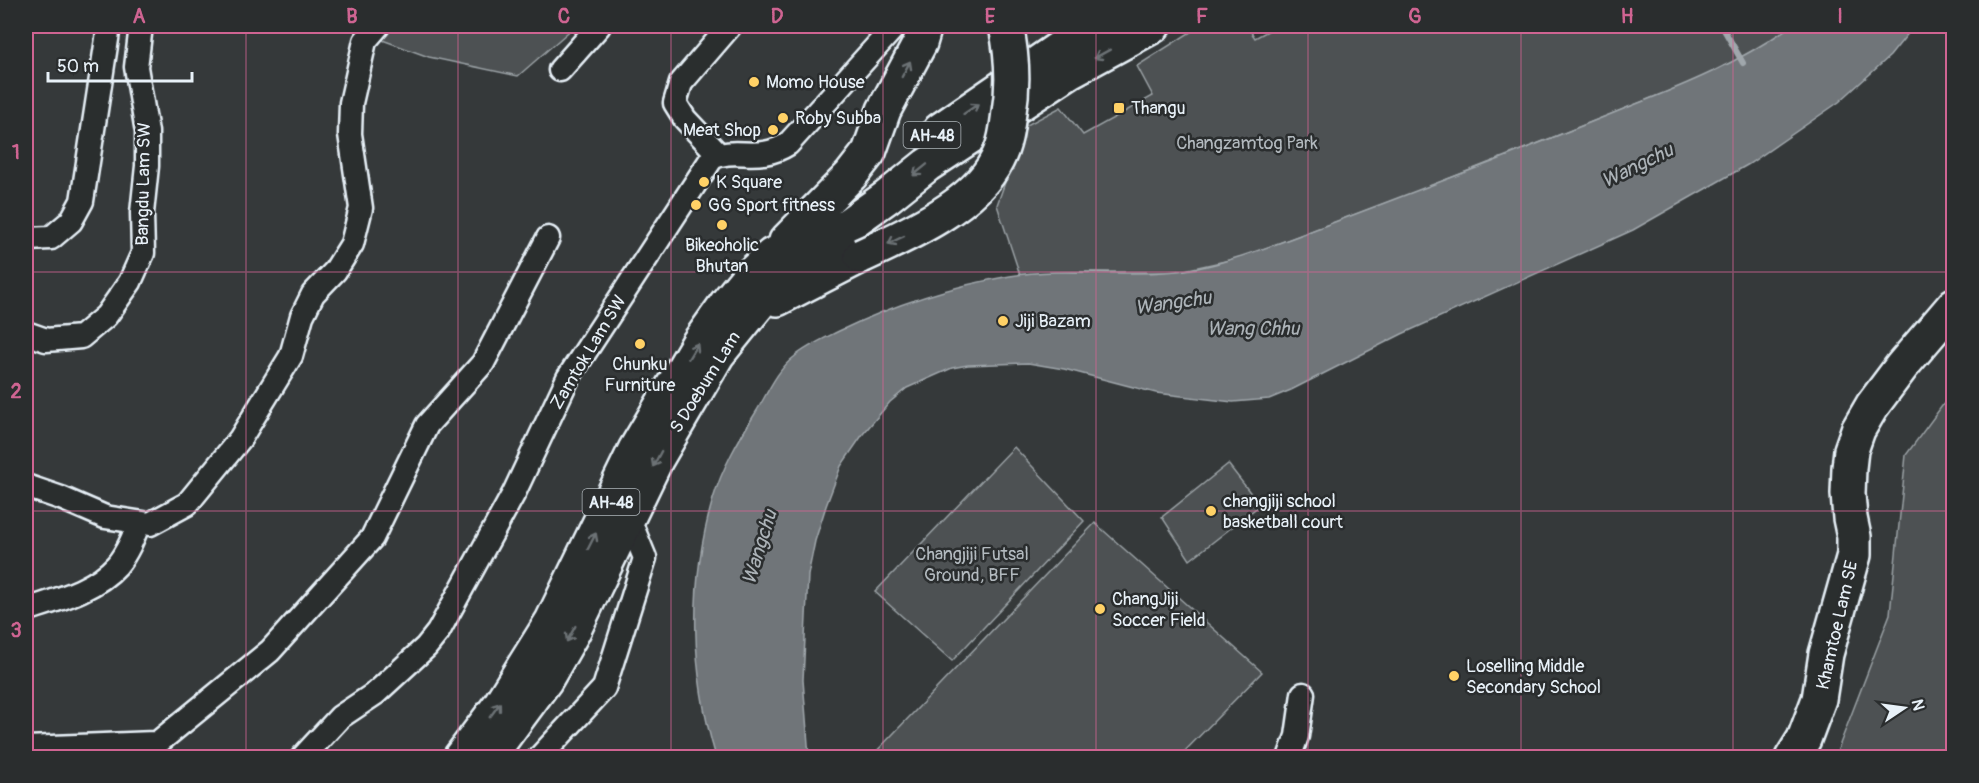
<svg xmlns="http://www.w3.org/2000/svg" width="1979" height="783" font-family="Pangolin,sans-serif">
<rect width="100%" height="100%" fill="#35393a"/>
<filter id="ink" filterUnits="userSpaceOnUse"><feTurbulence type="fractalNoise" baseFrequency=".0167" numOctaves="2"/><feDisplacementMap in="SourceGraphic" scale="12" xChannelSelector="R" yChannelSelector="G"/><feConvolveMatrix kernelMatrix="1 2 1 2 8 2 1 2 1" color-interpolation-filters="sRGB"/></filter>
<g filter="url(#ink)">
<path fill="#4d5152" stroke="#9aa1a5" stroke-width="1.5" d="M344,26H575L518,76L429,57Z
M1200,26H1247L1255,38L1277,26H1791L1767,43L1707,76L1415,192L1239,258L1175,272H1073L1020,275L997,205L1025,126L1061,107L1083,135L1153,96L1137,66Z
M1953,391V757H1835L1890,614L1906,455Z
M1014,447L1084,521L952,661L875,592Z
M1228,464L1260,505L1190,560L1162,517Z
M1095,523L1262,672L1179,757H873L872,756Z"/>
<path fill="#707579" stroke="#a0a7ac" stroke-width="1.5" d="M1791,26H1914L1890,56L1839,102L1749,164L1707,188L1633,230L1402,334L1291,390L1269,399L1233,402L1156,393L1064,369L1028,363L968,365L952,368L907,388L890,402L863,434L841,466L826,506L815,541L808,575L803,680L809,757H716C691,674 688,584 713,499C722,468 739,439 756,412C767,394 777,370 794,357C807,346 823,339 839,331C893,305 951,286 1010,276C1076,265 1145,282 1211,265C1250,255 1287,240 1324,226C1380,205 1436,183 1492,162C1538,143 1585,125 1631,106C1690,83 1738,63 1791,26Z"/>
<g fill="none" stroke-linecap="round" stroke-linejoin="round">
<path stroke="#a0a7ac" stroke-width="6" d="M1723,28L1743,63"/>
<g stroke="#e8f1f8" stroke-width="27">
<path id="street" d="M560,70L599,26
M719,155L685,119L675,103L681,83L730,26
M26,239L51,238L71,221L82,201L109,26
M26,333L46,340L81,337L106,316L130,282L143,253L142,213L147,166V132L136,67L141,26
M26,486L61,498L105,517L150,524L187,504L240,439L291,356L302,316L313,294L335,271L352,244L361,208L350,134L351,103L365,41L378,26
M26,610C56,600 95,590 117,565C127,553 133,538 139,523
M26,748L155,743
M139,758L270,651L372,538L427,425L483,363L548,238
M302,758L340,717L376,693L426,647L438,632L514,493L568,378L712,158C736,146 758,163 788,144L895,26
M539,758L604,688L645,558L629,519
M1289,758L1297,736L1303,694"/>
</g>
<g stroke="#e8f1f8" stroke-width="38">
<path id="primary" d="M1792,758L1804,739L1819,699L1826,654L1854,555V537L1850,518L1848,494L1849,468L1851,450L1858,430L1872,406L1902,366L1954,305"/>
</g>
<g stroke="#e8f1f8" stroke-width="38">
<path id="highway" d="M940,130L1061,47L1099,26
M786,241L851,175L869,152L884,110L920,43L925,26
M777,299L861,256
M460,758L499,706L552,621L635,450L699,342L726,304L748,277L772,255L797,244L810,232
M488,758L545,681L573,632L656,460L718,354L761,301L807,254L887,197L927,165L1070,71L1153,26"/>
</g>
<use href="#street" stroke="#2a2d2e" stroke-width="22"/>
<use href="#primary" stroke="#2a2d2e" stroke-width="33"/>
<use href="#highway" stroke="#2a2d2e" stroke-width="33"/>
<g stroke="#e8f1f8" stroke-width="38" stroke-linecap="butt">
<path id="highway-bridge" d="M861,256C905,236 975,205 997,160C1005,145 1007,129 1009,112C1014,83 1012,54 1006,26"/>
</g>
<use href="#highway-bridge" stroke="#2a2d2e" stroke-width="33"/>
</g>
<defs><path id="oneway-shaft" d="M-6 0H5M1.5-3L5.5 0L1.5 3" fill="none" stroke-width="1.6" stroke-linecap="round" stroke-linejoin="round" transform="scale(1.5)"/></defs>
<g stroke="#6c7275">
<use href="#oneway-shaft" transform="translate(1102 54) rotate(151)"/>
<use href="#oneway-shaft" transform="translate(906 69) rotate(-62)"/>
<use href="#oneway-shaft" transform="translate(971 109) rotate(-34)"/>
<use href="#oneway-shaft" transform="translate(920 170) rotate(141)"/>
<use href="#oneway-shaft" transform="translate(896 240) rotate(154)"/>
<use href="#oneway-shaft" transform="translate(693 351) rotate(-59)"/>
<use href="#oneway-shaft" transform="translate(657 459) rotate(118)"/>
<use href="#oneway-shaft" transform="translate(592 541) rotate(-63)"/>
<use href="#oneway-shaft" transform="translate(571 634) rotate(119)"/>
<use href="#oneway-shaft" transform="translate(495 710) rotate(-54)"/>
</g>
</g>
<path fill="none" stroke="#cf6492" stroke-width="1.5" stroke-opacity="0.55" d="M246,26V758M458,26V758M671,26V758M883,26V758M1096,26V758M1308,26V758M1521,26V758M1733,26V758M26,272H1954M26,511H1954"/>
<g fill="#ffd166" stroke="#2a2d2e" stroke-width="2">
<circle cx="754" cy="82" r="6"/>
<rect x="1113" y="102" width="12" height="12" rx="3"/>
<circle cx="783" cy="118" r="6"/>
<circle cx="773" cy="130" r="6"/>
<circle cx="704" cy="182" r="6"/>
<circle cx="696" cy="205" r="6"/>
<circle cx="722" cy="225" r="6"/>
<circle cx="1003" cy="321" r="6"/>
<circle cx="640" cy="344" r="6"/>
<circle cx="1211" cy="511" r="6"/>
<circle cx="1100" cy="609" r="6"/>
<circle cx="1454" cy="676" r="6"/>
</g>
<g text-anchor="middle" stroke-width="5" stroke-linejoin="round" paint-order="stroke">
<g fill="#2a2d2e" stroke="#afb6bb" stroke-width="1.5">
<rect x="903.5" y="122" width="57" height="26" rx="4.5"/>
<rect x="582.5" y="489" width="57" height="26" rx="4.5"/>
</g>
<g font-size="16" font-weight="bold" fill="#e8f1f8">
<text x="932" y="141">AH-48</text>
<text x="611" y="508">AH-48</text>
</g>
<g font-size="18" fill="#e8f1f8" stroke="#2a2d2e" text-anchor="start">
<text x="766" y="88">Momo House</text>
<text x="1131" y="114">Thangu</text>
<text x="795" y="124">Roby Subba</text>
<text x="761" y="136" text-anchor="end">Meat Shop</text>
<text x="716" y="188">K Square</text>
<text x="708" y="211">GG Sport fitness</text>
<text x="722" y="251" text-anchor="middle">Bikeoholic<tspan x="722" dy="21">Bhutan</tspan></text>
<text x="1015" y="327">Jiji Bazam</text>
<text x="640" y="370" text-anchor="middle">Chunku<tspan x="640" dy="21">Furniture</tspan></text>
<text x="1223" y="507">changjiji school<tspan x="1223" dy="21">basketball court</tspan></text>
<text x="1112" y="605">ChangJiji<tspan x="1112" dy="21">Soccer Field</tspan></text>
<text x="1466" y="672">Loselling Middle<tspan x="1466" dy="21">Secondary School</tspan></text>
</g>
<g font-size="18" fill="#b2b9be" stroke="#2a2d2e">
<text x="1247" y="149">Changzamtog Park</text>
<text x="972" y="560">Changjiji Futsal<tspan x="972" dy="21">Ground, BFF</tspan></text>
</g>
<g font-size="18" fill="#e8f1f8" stroke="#2a2d2e">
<text transform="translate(143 184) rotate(-89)" y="6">Bangdu Lam SW</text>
<text transform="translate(588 352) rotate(-59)" y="6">Zamtok Lam SW</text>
<text transform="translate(705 382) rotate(-58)" y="6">S Doebum Lam</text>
<text transform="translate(1837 625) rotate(-77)" y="6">Khamtoe Lam SE</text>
</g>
<g font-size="20" font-style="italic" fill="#acb3b8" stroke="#2a2d2e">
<text transform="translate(1637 165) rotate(-26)" y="7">Wangchu</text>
<text transform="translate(1173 302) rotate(-8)" y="7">Wangchu</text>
<text x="1253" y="335">Wang Chhu</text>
<text transform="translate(759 547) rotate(-73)" y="7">Wangchu</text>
</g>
</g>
<rect width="1979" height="783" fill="none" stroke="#2a2d2e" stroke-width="66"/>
<g transform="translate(1904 708) rotate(77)" stroke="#2a2d2e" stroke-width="4.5" paint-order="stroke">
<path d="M0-4.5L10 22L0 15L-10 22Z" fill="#e8f1f8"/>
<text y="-9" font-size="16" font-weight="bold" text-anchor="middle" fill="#e8f1f8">N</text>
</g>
<path d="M48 72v9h144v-9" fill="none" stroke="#e8f1f8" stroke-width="3"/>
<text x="57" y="72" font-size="18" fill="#e8f1f8" stroke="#2a2d2e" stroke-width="4.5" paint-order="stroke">50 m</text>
<rect x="33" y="33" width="1913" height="717" fill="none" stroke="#cf6492" stroke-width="2"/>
<g font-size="20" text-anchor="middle" font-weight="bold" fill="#cf6492">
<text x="139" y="23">A</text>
<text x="352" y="23">B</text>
<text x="564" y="23">C</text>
<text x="777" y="23">D</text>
<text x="990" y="23">E</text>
<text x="1202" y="23">F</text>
<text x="1415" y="23">G</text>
<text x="1627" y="23">H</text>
<text x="1840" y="23">I</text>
<text x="16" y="159">1</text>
<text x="16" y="398">2</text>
<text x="16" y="637">3</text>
</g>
</svg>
